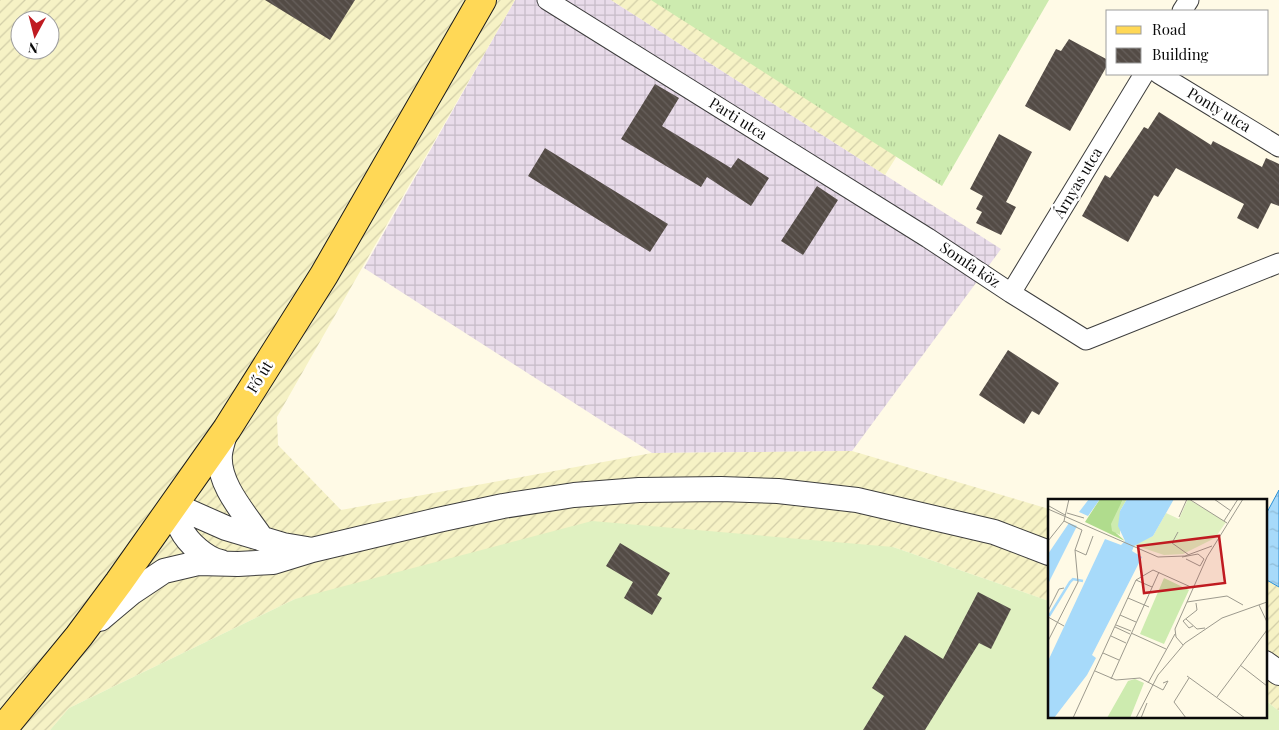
<svg xmlns="http://www.w3.org/2000/svg" width="1279" height="730" font-family="'Playfair Display',serif">
<defs>
<pattern id="industrial-grid" width="8" height="8" patternUnits="userSpaceOnUse" patternTransform="scale(1.25)"><rect width="8" height="8" fill="#e9dcea"/><path d="M0 4h8M4 0v8" fill="none" stroke="#c6bbc7"/></pattern>
<pattern id="farmland-furrows" width="10" height="10" patternUnits="userSpaceOnUse" patternTransform="scale(1.25)"><rect width="10" height="10" fill="#f6f2c5"/><path d="M-1 1l2-2M0 10L10 0M9 11l2-2" fill="none" stroke="#d2cea8"/></pattern>
<pattern id="grass-tufts" width="24" height="20" patternUnits="userSpaceOnUse" patternTransform="scale(1.25)"><rect width="24" height="20" fill="#cdebaf"/><path d="M3 7l-1-3M5 7V3M7 7l1-3M15 17l-1-3M17 17v-4M19 17l1-3" fill="none" stroke="#afc895"/></pattern>
<pattern id="water-ripples" width="26" height="14" patternUnits="userSpaceOnUse" patternTransform="scale(1.25)"><rect width="26" height="14" fill="#a7dafa"/><path d="M2 4q2-2 4 0t4 0M15 11q2-2 4 0t4 0" fill="none" stroke="#8ebad5"/></pattern>
<pattern id="building-back-hatch" width="6" height="6" patternUnits="userSpaceOnUse" patternTransform="scale(1.25)"><rect width="6" height="6" fill="#534b45"/><path d="M-1 5l2 2M0 0l6 6M5-1l2 2" fill="none" stroke="#67605c"/></pattern>
</defs>
<rect width="100%" height="100%" fill="#fffae6"/>
<path fill="url(#industrial-grid)" d="M515,0H611L1001,249L852,451L652,453L364,268Z"/>
<path fill="url(#farmland-furrows)" fill-rule="evenodd" d="M0,0H515L277,417L278,445L341,510L652,453L852,451L1049,509V601L893,547L295,599L69,708L50,730H0ZM20,20H50V50H20Z
M611,0H994L885,175Z
M1265,579L1279,587V711L1265,700Z"/>
<path fill="url(#grass-tufts)" d="M651,0H1049L942,186Z"/>
<path fill="#e0f1c1" d="M592,521L893,547L1049,601V716H1265V700L1279,711V730H50L69,708L295,599Z"/>
<path fill="url(#water-ripples)" stroke="#2a8fd5" d="M1279,490V587L1265,579V516Z"/>
<path fill="url(#building-back-hatch)" d="M265,0H355L330,40Z
M1069,39L1108,60V64L1070,131L1025,106L1056,49L1061,51Z
M655,84L679,98L662,126L731,168L738,158L769,178L751,206L707,177L701,187L621,139Z
M1159,112L1211,145L1213,141L1262,167L1266,158L1279,164V206L1271,203L1258,229L1237,218L1244,204L1176,168L1158,197L1154,195L1128,242L1082,216L1105,175L1110,178L1144,127L1148,129Z
M999,134L1032,152L1006,202L1016,207L1001,235L976,223L982,212L976,209L983,196L970,189Z
M545,148L668,224L650,252L528,176Z
M817,186L838,200L803,255L781,241Z
M1008,350L1059,383L1039,415L1032,411L1024,424L979,395Z
M620,543L670,573L657,595L662,598L652,615L624,598L633,582L606,566Z
M978,592L1011,609L991,649L979,643L925,730H863L884,696L872,688L905,635L943,659Z"/>
<g fill="none" stroke-linecap="round" stroke-linejoin="round">
<g stroke="#3d3d3d" stroke-width="21">
<path id="minor" d="M547,0L928,238L1011,293L1086,340L1279,263
M1182,11L1189,0
M1159,74L1279,147
M1011,293L1144,74"/>
</g>
<g stroke="#3d3d3d" stroke-width="26">
<path id="tertiary" d="M226,431C224,438 221,446 220,454C217,484 246,515 262,539
M174,505L226,528L283,545L307,549
M174,505C176,513 178,521 181,529C188,543 206,559 221,562
M100,619L131,593L164,571L198,563L238,564L273,562L312,550L438,520L503,506L574,495L639,490L721,489L778,491L857,500L994,532L1049,553
M1265,663L1279,673"/>
</g>
<g stroke="#1b1b1b" stroke-width="30">
<path id="primary" d="M2,730L79,636L119,582L227,429L324,275L482,0"/>
</g>
<use href="#minor" stroke="#fff" stroke-width="19"/>
<use href="#tertiary" stroke="#fff" stroke-width="24"/>
<use href="#primary" stroke="#ffd856" stroke-width="28"/>
</g>
<g text-anchor="middle" stroke-width="5" stroke-linejoin="round" paint-order="stroke">
<g font-size="15" fill="#0a0a0a" stroke="#fff">
<text transform="translate(1219 110) rotate(31)" y="5">Ponty utca</text>
<text transform="translate(738 119) rotate(32)" y="5">Parti utca</text>
<text transform="translate(1078 183) rotate(-59)" y="5">Árnyas utca</text>
<text transform="translate(970 265) rotate(34)" y="5">Somfa köz</text>
<text transform="translate(260 377) rotate(-58)" y="5">Fő út</text>
</g>
</g>
<g transform="translate(1048 499)">
<rect width="219" height="219" fill="#fffae6"/>
<path d="M116,79L141,91L116,145L92,135ZM87,180L96,184L82,219H59L80,182Z" fill="#cdebaf"/>
<path d="M52,0H75L69,17L68,34L77,42L37,23Z" fill="#b0dc8d"/>
<path d="M75,0H79L72,12V36L64,32L63,25Z" fill="#cdebaf"/>
<path d="M140,0L178,23L167,39L135,55L116,56L86,46L105,37L118,14L131,20Z" fill="#e0f1c1"/>
<path d="M41,0H52L40,17L31,13ZM79,0H126L105,37L86,47L84,52L94,58L44,156L48,159L39,176L6,219H0V162L57,40L73,46L77,42L70,27L72,12ZM21,24L29,27L0,85V55Z" fill="#a7dafa"/>
<path fill="none" stroke="#a7dafa" stroke-width="2.5" d="M1,117L22,83L25,80L35,82"/>
<path fill="none" stroke="#9d9a8e" stroke-width="1" d="M141,0L179,24M166,0L183,12M0,9L1,7L17,16M0,10L110,58L137,57L164,47M19,14L36,19M131,18L139,0M176,22L190,0M130,33L124,44L141,56M0,42L16,22L21,0M27,51L38,56L45,37M134,58L150,55L156,60L152,67L138,60M88,81L104,88M80,99L101,108M139,103L179,97L195,106M211,106L219,123M0,112L11,90L16,89M72,116L88,123M0,118L16,127M138,120L149,130L157,129M68,126L83,132M145,127L141,129L135,122L149,111L148,104M67,128L82,135M83,134L118,150M63,137L78,144M0,142L30,83L27,51L34,31L16,22M135,146L128,138L127,130L159,58L195,0M55,154L71,161M192,166L219,187M47,172L68,181L92,179L115,191L120,182L115,184M139,177L197,219M63,180L111,73M100,184L127,135M169,198L219,131M25,219L88,81L105,71L145,89M88,219L110,176L137,144L174,119L219,103M93,219L99,204M138,219L126,203L141,179"/>
<path fill="#c01b21" fill-opacity="0.15" stroke="#c01b21" stroke-width="2.5" d="M171,37L177,84L96,94L90,47Z"/>
<rect width="219" height="219" fill="none" stroke="#0a0a0a" stroke-width="2.5"/>
</g>
<rect x="1106" y="10" width="162" height="65" fill="#ffffff" stroke="#9d9d9d"/>
<rect x="1116" y="26" width="25" height="8" fill="#ffd856" stroke="#9d9d9d"/>
<text x="1152" y="35" font-size="15" fill="#0a0a0a">Road</text>
<rect x="1116" y="48" width="25" height="15" fill="url(#building-back-hatch)" stroke="#9d9d9d"/>
<text x="1152" y="60" font-size="15" fill="#0a0a0a">Building</text>
<g transform="translate(35 35) rotate(187)"><circle r="24" fill="#ffffff" stroke="#9d9d9d"/>
<path d="M0-4L9 19L0 12L-9 19Z" fill="#c01b21"/>
<text y="-8" font-size="14" font-weight="bold" text-anchor="middle" fill="#0a0a0a">N</text>
</g>
</svg>
